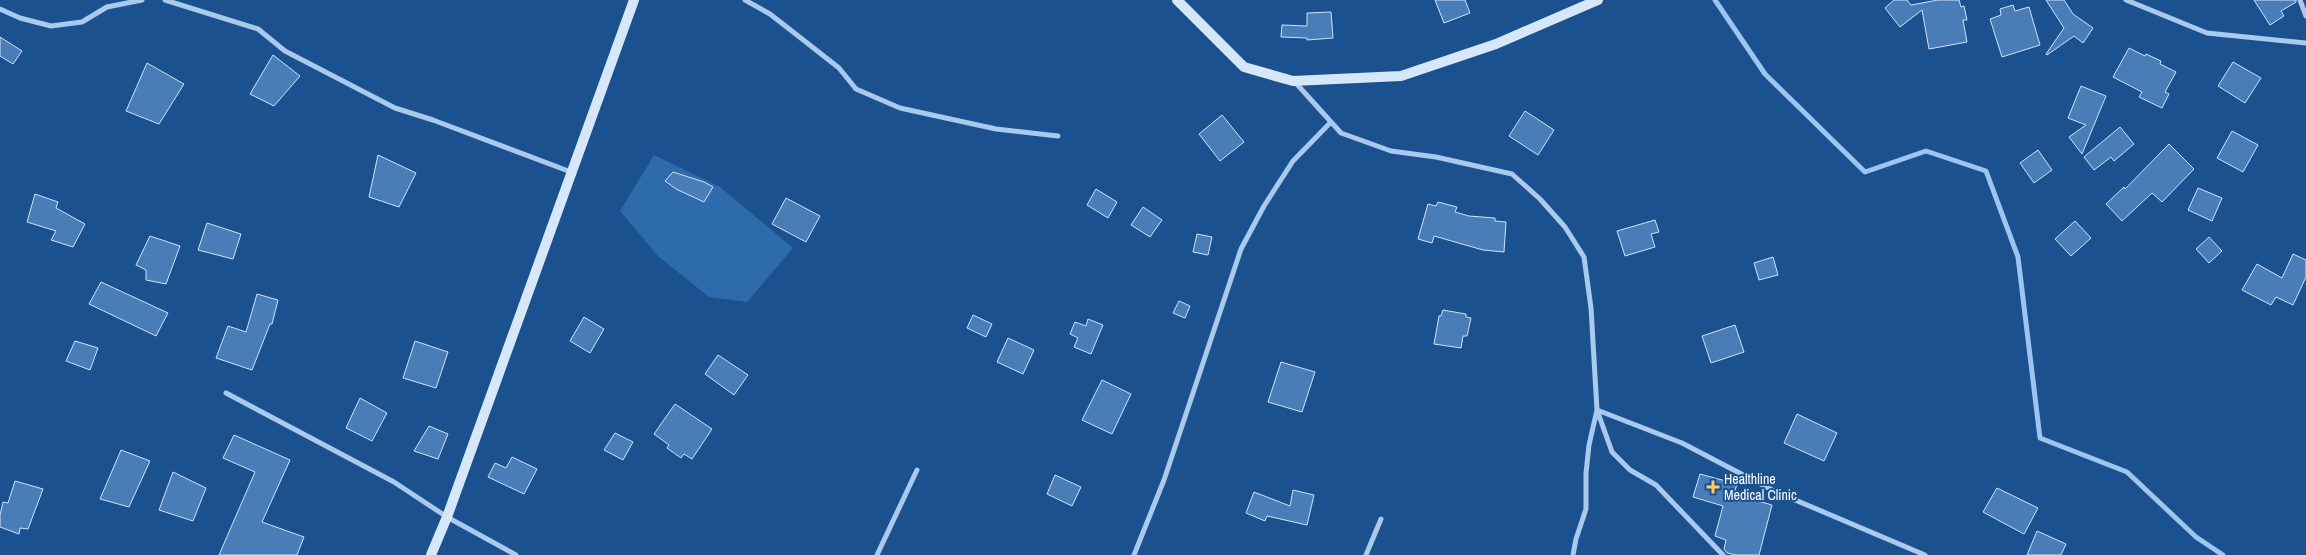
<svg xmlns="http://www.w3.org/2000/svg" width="2306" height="555" font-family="'Archivo Narrow',sans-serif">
<rect width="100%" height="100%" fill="#1b518f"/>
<path fill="#2e6bad" d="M654,155L720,187L793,248L747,302L709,297L658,256L620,211Z"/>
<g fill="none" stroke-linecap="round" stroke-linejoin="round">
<path stroke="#9cc5f0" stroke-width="5" d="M1715,0L1765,74L1865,172L1926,151L1986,171L2018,257L2040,438L2127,472L2196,537L2223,555"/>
</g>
<path fill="#487db8" stroke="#cfe4fa" d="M1435,0H1465L1470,13L1444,23Z
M1894,0H1907L1911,5L1938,0H1959L1961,7L1964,6L1967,20H1963L1967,42L1929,49L1922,10L1900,27L1885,8Z
M2046,0H2064L2073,14L2093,28L2083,43L2074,36L2047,55L2046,54L2064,28Z
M2254,0H2296V2L2281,11L2284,16L2270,25Z
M2013,5L2015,11L2029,7L2040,45L2002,57L1990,19L2001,15L2000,9Z
M1331,12L1333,38L1307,40V38L1281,37L1282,25L1307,26V13Z
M0,37L22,51L13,64L0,56Z
M2129,48L2145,56L2146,54L2161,61L2160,64L2176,72L2165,92L2169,94L2162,108L2139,97L2142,92L2113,77Z
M273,55L300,76L274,106L250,94Z
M2233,62L2261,78L2245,103L2218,86Z
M147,63L184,84L159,124L126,111Z
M2081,86L2106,96L2082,154L2069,137L2086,125L2068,118Z
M1525,111L1554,130L1538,155L1509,136Z
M1222,115L1244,142L1220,161L1199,134Z
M2120,127L2134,144L2114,161L2111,157L2094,170L2084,157Z
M2232,131L2258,145L2243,172L2217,158Z
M2169,144L2194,169L2162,202L2152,193L2122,221L2106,204L2124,187L2125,189Z
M2038,150L2052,170L2034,183L2020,163Z
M378,155L416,173L399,207L369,197Z
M673,172L704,182L713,187L704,202L676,189L665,181Z
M2198,188L2222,198L2212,221L2188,210Z
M1096,189L1117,202L1108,218L1087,205Z
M35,194L58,202L56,208L85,224L73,247L51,240L56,231L27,222Z
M786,198L820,216L806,242L772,224Z
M1438,202L1457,207L1455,212L1469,216L1495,218V221L1506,222L1504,252L1483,250L1434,236L1432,243L1418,239L1428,204L1436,206Z
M1143,207L1162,220L1150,237L1131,225Z
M1655,220L1659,232L1651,234L1655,247L1625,256L1617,231Z
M2075,221L2091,238L2071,256L2055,239Z
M207,223L241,234L233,259L198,250Z
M1197,234L1212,237L1208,255L1193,252Z
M150,236L180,246L166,284L146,280V270L136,265Z
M2209,237L2222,251L2209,263L2196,249Z
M2293,254L2306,260V277L2293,305L2276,297L2271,305L2242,290L2257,264L2282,278Z
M1773,257L1778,275L1759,280L1754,263Z
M101,282L168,313L156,336L89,304Z
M257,294L278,300L272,324H270L252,370L216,358L228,326L246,332Z
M1179,301L1190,306L1185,318L1173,313Z
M1443,310L1466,314V317L1471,318L1467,336H1463L1461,348L1434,344L1439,316H1441Z
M973,315L992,324L986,337L967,328Z
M584,317L604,329L590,353L570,341Z
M1088,319L1103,325L1091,354L1074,347L1078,338L1070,334L1075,322L1086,326Z
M1735,325L1744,352L1711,363L1702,336Z
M1008,338L1034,350L1023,374L997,362Z
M75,341L98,348L90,370L66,361Z
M415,341L448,352L436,388L403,378Z
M718,355L748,375L734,395L705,374Z
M1281,362L1315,372L1302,412L1268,402Z
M1102,380L1131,394L1112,434L1082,420Z
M360,398L387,413L372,441L346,428Z
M675,404L712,429L692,459L684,454L681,458L667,448L669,445L654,434Z
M1797,414L1837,433L1824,461L1784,443Z
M429,426L448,434L438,459L414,451Z
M615,433L633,442L623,460L604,450Z
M234,435L290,460L262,522L304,537L297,555H219L255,472L223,458Z
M121,450L150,461L129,507L100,499Z
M512,457L537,469L524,494L488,477L495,463L506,468Z
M173,472L206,488L193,521L159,510Z
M1700,474L1737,484L1734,494L1772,505L1759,555H1736L1727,553L1724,549L1726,540L1715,536L1723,506L1693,497Z
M1055,475L1081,487L1072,506L1047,494Z
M15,481L43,489L28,529L20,528L19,534L0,527V515L3,502L8,503Z
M1997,488L2038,508L2024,534L1983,512Z
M1293,490L1314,495L1307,525L1267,516L1265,521L1246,513L1254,492L1290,506Z
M2037,531L2066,544L2061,555H2027Z"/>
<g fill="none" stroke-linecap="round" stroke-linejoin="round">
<path stroke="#a9caee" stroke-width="5" d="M165,0L258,29L285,51L395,108L433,120L571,172
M745,0L770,14L811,46L839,68L856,89L900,108L996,129L1058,136
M2126,0L2207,33L2306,43
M2300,0L2306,16
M0,9L20,18L51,26L82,22L107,7L142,0
M1294,81L1341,133L1391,151L1436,157L1512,174L1540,199L1565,227L1584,257L1591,308L1597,410L1612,452L1630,470L1656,485L1723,555
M226,393L394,482L447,517L516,555
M877,555L917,470
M1134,555L1164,480L1241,249L1264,206L1293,161L1330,123
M1366,555L1381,519
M1573,555L1576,539L1586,509V473L1589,445L1597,410L1682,443L1774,491L1925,555"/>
<path stroke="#d6e7fa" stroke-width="10" d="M1177,0L1244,67L1293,81L1401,76L1496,44L1598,0
M431,555L447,517L634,0"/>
</g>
<path fill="#ffce66" stroke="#1b518f" stroke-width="2" d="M1710.5 479.5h5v5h5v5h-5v5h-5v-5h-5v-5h5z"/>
<g text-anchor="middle" stroke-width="4" stroke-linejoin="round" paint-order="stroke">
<g font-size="14" fill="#fff" stroke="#1b518f" text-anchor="start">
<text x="1724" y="484">Healthline<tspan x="1724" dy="16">Medical Clinic</tspan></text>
</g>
</g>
</svg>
